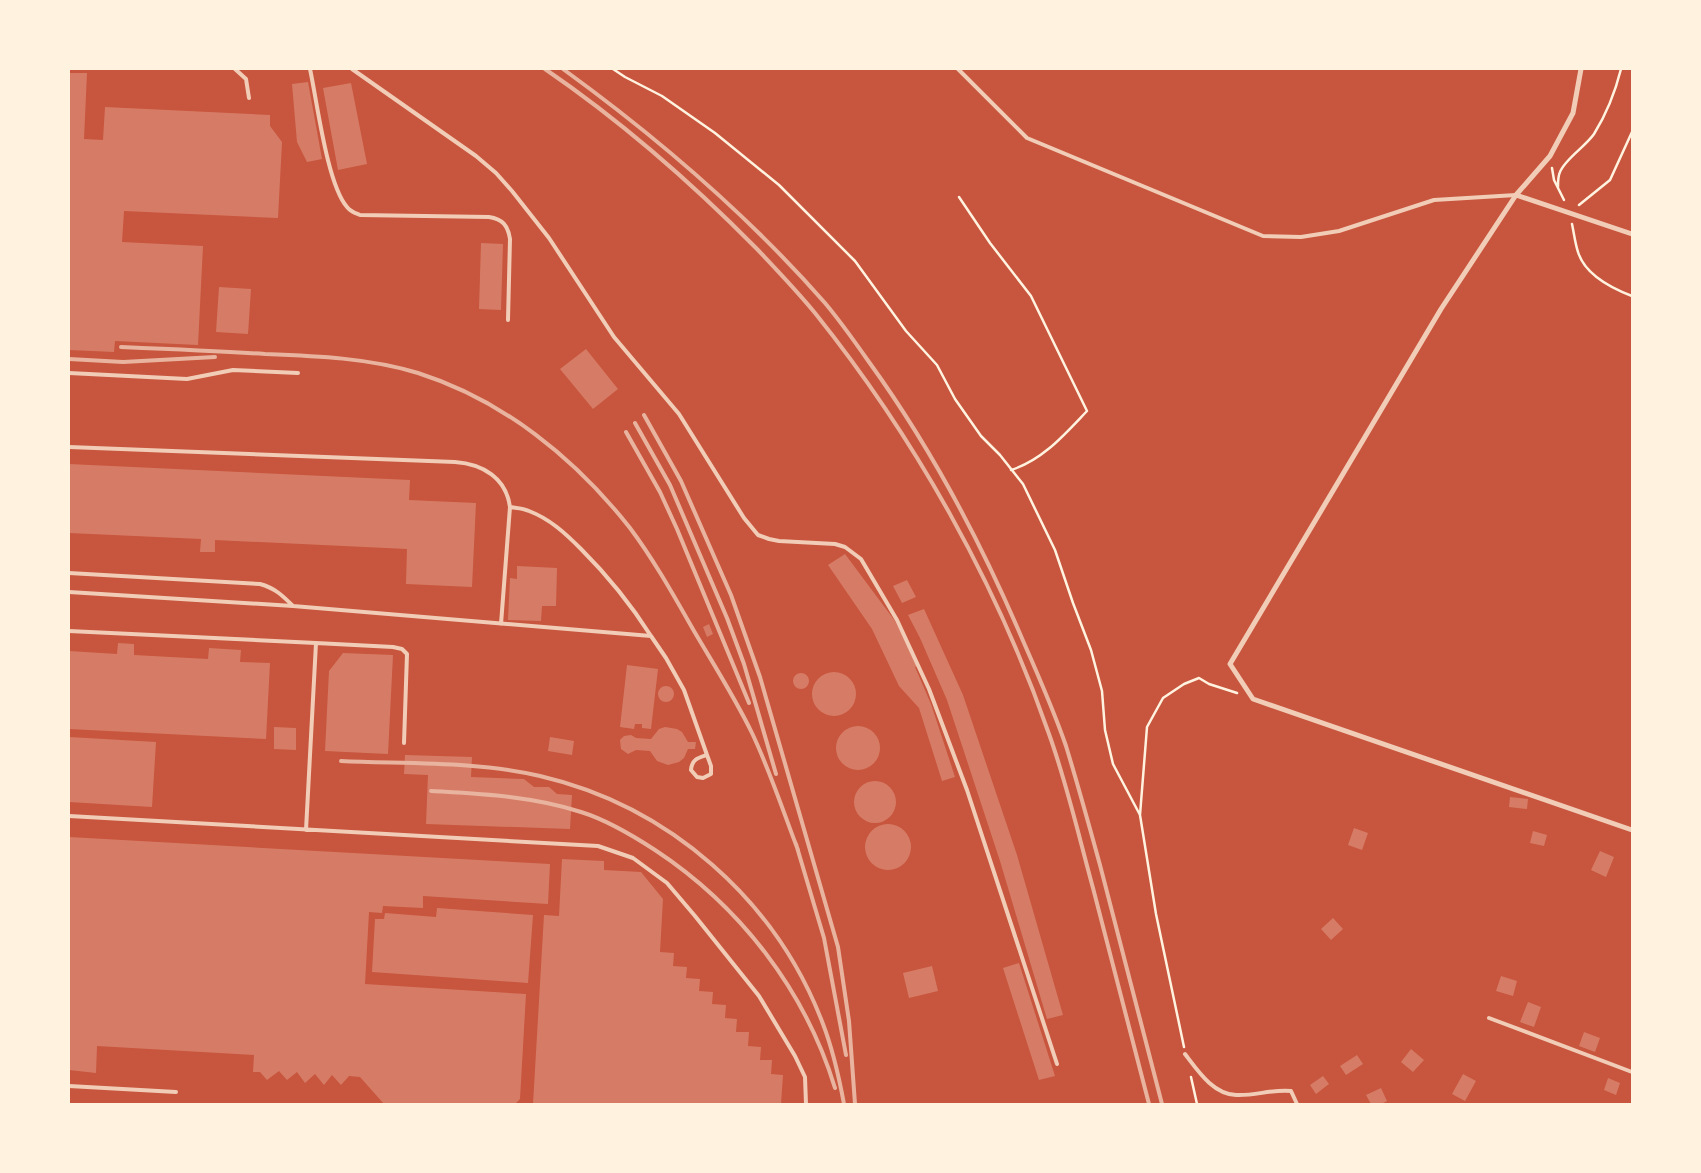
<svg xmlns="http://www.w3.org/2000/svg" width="1701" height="1173" font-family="Lato,sans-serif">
<rect width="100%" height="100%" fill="#c8553d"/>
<path fill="#d67c66" d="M69,73H87L84,139L103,140L105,107L270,115V126L282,142L278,218L124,211L122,242L203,246L198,345L115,341L114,352L69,350Z
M308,82L322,159L307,162L297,142L292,84Z
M351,83L367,164L338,170L323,88Z
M481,243L503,244L501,310L479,309Z
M219,287L251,289L248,334L216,332Z
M586,349L618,389L593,409L560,369Z
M69,464L410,480L409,500L476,503L472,587L406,584L407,549L215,540V552H200L201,539L69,533Z
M845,554L895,621L918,666L915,667L931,704L955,777L942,781L919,708L899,686L872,629L828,565Z
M517,566L557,568L556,606H542L541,621L508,620L510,578L517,579Z
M907,580L916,597L902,603L893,586Z
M924,609L963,695L1017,855L1063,1015L1047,1019L1000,861L947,700L920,638L908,615Z
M709,624L713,634L707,637L703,627Z
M118,643L134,644V655L208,659L209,648L241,650L240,662L270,663L266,739L69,729V651L117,654Z
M343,653L393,655L388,754L325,751L329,671Z
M627,665L658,669L651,729L642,728V724H635L634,729L620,727Z
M812 694a22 22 0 1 1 44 0a22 22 0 1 1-44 0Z
M793 681a8 8 0 1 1 16 0a8 8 0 1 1-16 0Z
M658 694a8 8 0 1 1 16 0a8 8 0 1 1-16 0Z
M836 748a22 22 0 1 1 44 0a22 22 0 1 1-44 0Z
M274,727L296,728V750L274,749Z
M665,727L677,729L682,732L688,742H696L695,749H688L684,758L679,762L668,765L657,761L650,751L636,750L628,754L621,749L620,740L624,736L631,735L636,738L651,739L659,729Z
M69,737L156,742L152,807L69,802Z
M550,737L574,741L572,755L548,751Z
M405,755L472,757L471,777L524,779L534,787H549L557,794L572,795L570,829L426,824L428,775L404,774Z
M854 802a21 21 0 1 1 42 0a21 21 0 1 1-42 0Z
M1510,797L1528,799L1527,809L1509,807Z
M865 847a23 23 0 1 1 46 0a23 23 0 1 1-46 0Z
M1354,828L1368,833L1362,850L1348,845Z
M1533,831L1547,835L1544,846L1530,843Z
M69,837L550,864L548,904L423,896V908L383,906L382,913L369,912L365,984L526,994L520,1099L515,1104H384L360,1077L349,1076L341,1085L332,1075L324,1085L315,1074L305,1083L297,1072L287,1080L279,1071L267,1080L260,1072H253L254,1055L97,1046L96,1073L69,1070Z
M1600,851L1614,857L1606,877L1591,870Z
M562,859L604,861V870L641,872L663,899L660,952L674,953L673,966L687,967L686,978L700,979L699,991L713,992L712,1004L726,1005L725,1018L737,1019L736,1032H749L748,1046L761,1047L760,1060H772L771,1074L783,1075L781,1104H533L544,915L559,916Z
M437,908L533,915L528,983L372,972L375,919H384L385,913L436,917Z
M1333,918L1343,929L1331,940L1321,929Z
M1019,963L1055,1076L1039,1080L1003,968Z
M932,966L938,991L909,998L903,973Z
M1501,976L1517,981L1513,996L1496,991Z
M1528,1002L1541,1007L1534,1027L1520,1022Z
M1584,1032L1600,1038L1595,1052L1579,1046Z
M1411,1049L1424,1060L1413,1072L1401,1062Z
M1357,1055L1363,1064L1346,1075L1340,1066Z
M1463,1074L1476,1081L1465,1101L1452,1094Z
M1323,1076L1329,1084L1316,1094L1310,1085Z
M1608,1078L1620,1083L1616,1095L1604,1090Z
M1381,1088L1387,1101L1381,1104H1371L1366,1095Z"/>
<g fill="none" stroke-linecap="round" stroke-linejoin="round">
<path stroke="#fff3e0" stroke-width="2.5" d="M613,69L625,77L662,96L715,133L779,185L855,261L906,331L937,365L955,399L981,436L1000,455L1023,484L1055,550L1073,603L1091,650L1102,691L1105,730L1113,764L1140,815
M1552,168L1554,180L1564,200
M1558,187C1558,182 1558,176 1560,172C1565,159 1585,147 1594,134C1607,113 1615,93 1621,69
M959,197L990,243L1031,296L1087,411C1065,434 1043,460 1011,470
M1579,205L1610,180L1632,132
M1572,224C1574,233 1575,243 1578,252C1585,275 1611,288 1632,296
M1184,1047L1156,914L1140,815L1147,727L1163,698L1184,684L1199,678L1209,684L1237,693
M1191,1077L1197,1104"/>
<path stroke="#f1ccb7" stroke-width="4" d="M235,69L246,79L249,98
M310,69C317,101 327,184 347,207C351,212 355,213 360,215L489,217C503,219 508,226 510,239L508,320
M352,69L476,156L496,173L512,191L549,238L614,337L679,414L744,518L758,535L769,539L779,541L835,544L845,547L861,559L897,620L929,689L967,790L1057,1064
M958,69L1027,138L1263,236L1301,237L1339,231L1434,200L1516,195
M69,373L187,379L233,370L298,373
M69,447L455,462C483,464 506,478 510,507L501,624
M510,507C516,508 523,508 529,511C550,519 565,533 581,549C609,577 630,603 651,636
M69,573L260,584C275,588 283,596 293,606L651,636L666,658L684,690L707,755L711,766V774L703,778L697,777L691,770C692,759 698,758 707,755
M69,592L293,606
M69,631L316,643
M69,816L598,846L633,858L667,883L695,916L759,996L795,1056L805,1077L806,1104
M306,830L316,643L393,647L402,649L407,654L404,743
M1489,1018L1632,1072
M1185,1054C1198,1071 1213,1094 1236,1095C1255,1096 1272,1089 1291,1091L1297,1104
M69,1086L176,1092"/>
<path stroke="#f1ccb7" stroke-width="5" d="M1581,69L1573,113L1550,156L1516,195L1441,309L1230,664L1253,699L1632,830
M1516,195L1632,234"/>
<path stroke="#e9b49f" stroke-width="4" d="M545,69C621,121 692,183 757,249C777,270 797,291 815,313C915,438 996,582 1049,734C1067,784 1079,837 1093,888C1112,960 1130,1032 1149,1104
M563,69C658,138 747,214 825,303C841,322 855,342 869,362C932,449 982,544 1024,643C1039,677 1054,711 1066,746C1078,785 1089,825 1100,865C1121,945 1141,1024 1162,1104
M121,347C169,349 217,351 265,354C317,356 369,358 418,373C503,400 575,458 630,528C654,560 674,596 694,631C714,665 735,698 752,733C770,771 783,811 798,850
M69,359L123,362L215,357
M644,415L681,481L731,595L760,677L838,947L849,1021L855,1104
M635,423L670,485L727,618L744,664L776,774
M626,432L660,492L677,529L749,703
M341,761C405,764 477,761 540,776C669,806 776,900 823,1024C833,1050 839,1077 844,1104
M431,791C481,794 532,796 581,812C607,820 632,835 655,850C740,906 805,990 835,1088
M796,844L824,938L846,1055"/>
</g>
<rect width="1701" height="1173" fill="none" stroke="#fff3e0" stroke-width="140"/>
</svg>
